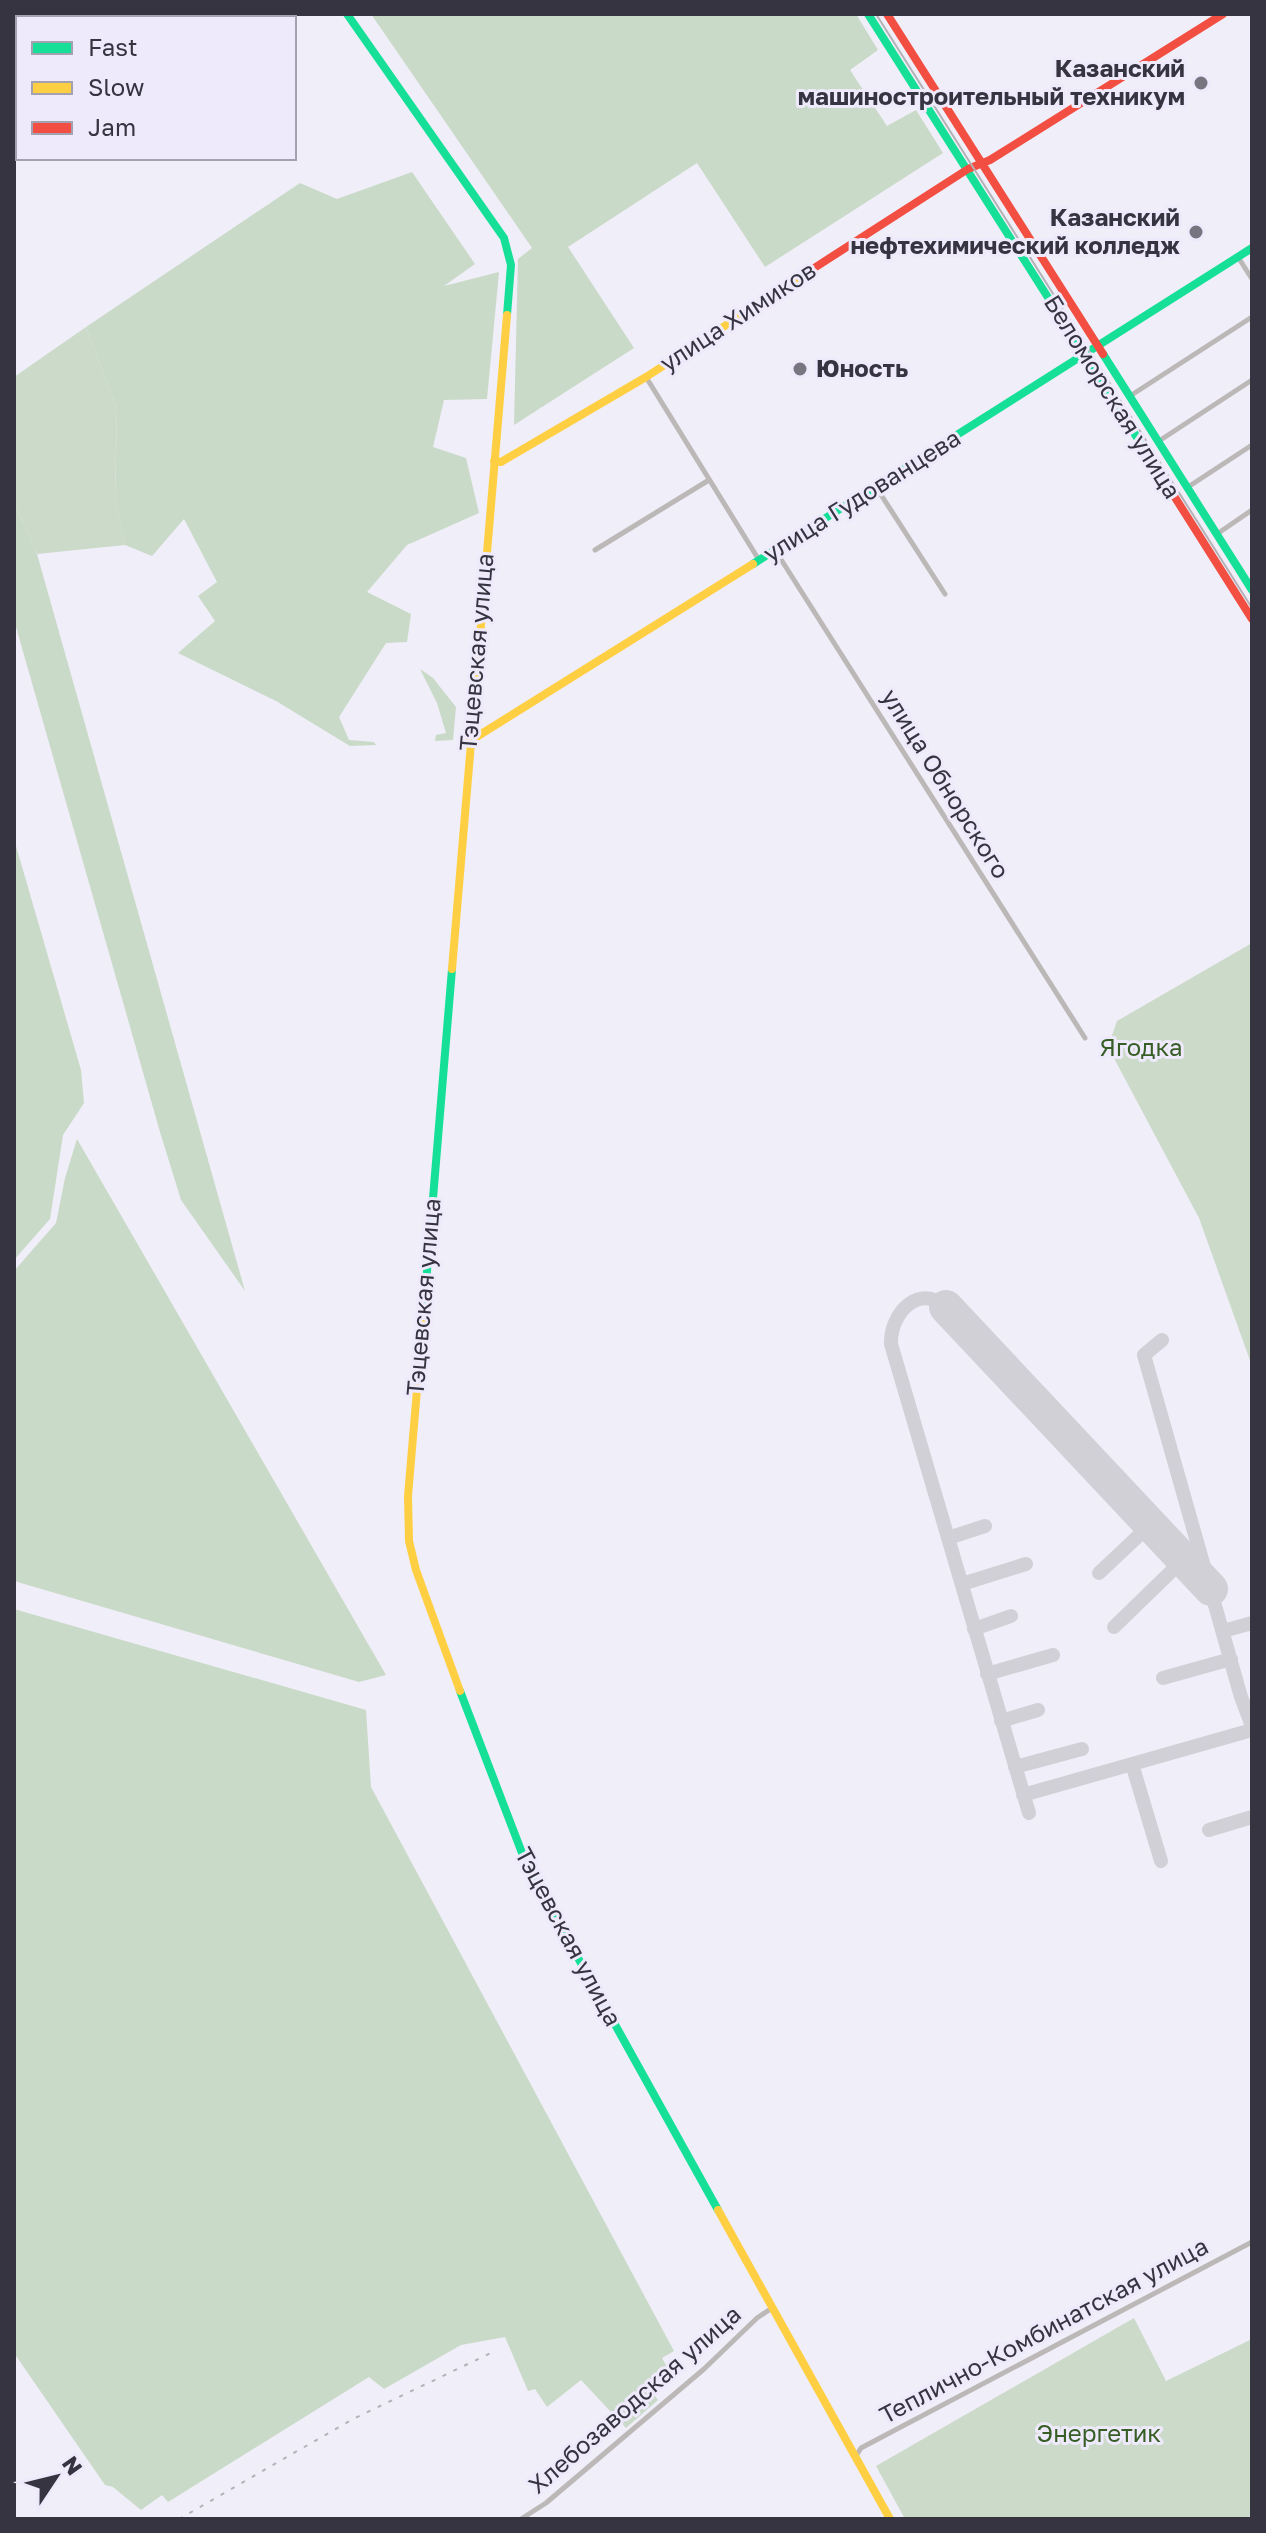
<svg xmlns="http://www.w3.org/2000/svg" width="1266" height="2533" font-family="'Golos Text',sans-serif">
<rect width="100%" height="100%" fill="#f0eef8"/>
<path fill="#ccdaca" d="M86,327L117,409L115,497L125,545L37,554L14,502V377Z
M1252,943V1366L1199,1218L1108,1047L1117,1021Z
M1134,2318L1166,2381L1252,2339V2519H905L876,2466Z"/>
<path fill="#cadac8" d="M371,14H856L878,50L850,70L887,126L916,110L943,153L765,267L697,163L568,247L634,348L514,425L518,259L532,248Z
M412,172L475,264L444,286L499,272L487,399L444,400L433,447L466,458L479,513L407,545L367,592L411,614L407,642L386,643L339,717L349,740L374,742L376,745L350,746L276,701L178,653L215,621L198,596L217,582L184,519L152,556L125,545L115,498L117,409L86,327L300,183L337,199Z
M14,502L37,554L245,1291L181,1200L160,1132L14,620Z
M420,669L433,678L456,707L453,740L435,741L436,735L446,733L437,703Z
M14,839L81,1070L84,1103L63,1135L50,1219L14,1260Z
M77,1139L386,1675L359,1682L14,1581V1271L56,1223L65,1178Z
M14,1609L366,1710L371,1787L674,2351L662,2358L669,2371L650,2389L658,2400L626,2428L581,2380L547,2407L535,2389L528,2391L505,2337L461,2345L384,2389L369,2377L168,2502L162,2495L141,2510L113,2487L105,2485L14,2353Z"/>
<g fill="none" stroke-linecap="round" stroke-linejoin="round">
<path stroke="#d2d0d7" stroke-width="14" d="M946,1307C919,1283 890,1313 891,1344L1029,1813
M1162,1340L1144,1355L1241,1697L1252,1726
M948,1538L985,1526
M1099,1573L1150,1525
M962,1584L1026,1564
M1114,1627L1183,1560
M974,1629L1011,1616
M1223,1631L1252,1623
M987,1674L1053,1655
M1163,1678L1231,1659
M1001,1721L1038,1710
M1132,1764L1161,1861
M1015,1767L1082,1749
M1023,1795L1252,1730
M1209,1830L1252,1817"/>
<path stroke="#d2d0d7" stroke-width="34" d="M946,1307L1211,1589"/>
<path stroke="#bbb8b7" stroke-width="5" d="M1238,257L1252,279
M646,377L759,560
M1130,396L1252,317
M1159,441L1252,380
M876,487L945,594
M1188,487L1252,445
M1217,534L1252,510
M595,550L709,480
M775,550L1085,1038
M856,2456L861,2448L1252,2242
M521,2519L546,2503L704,2369L757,2318L772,2308"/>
<path stroke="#16e098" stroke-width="8" d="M347,14L504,238L511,265L507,315
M868,14L1157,469
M14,37H18
M1103,354L1252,590
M753,564L1252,248
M423,1319L452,969
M460,1691L527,1866L718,2210"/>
<path stroke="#ffcf43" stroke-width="8" d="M494,461L501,462L646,377L808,272
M470,741L753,564
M452,969L507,315
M423,1319L408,1496L409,1541L416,1570L460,1691
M718,2210L890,2519"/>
<path stroke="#f24e42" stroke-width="8" d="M887,14L1103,354
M138,18L142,14
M808,272L968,169L990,160L1223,14
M1157,469L1252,619"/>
<path stroke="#b4b2b6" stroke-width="2" d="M876,14L1252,608"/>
<path stroke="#b4b2b6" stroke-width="2" stroke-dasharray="4 8" stroke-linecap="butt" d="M38,18L39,14
M14,90L18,78
M179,2519L353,2419L495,2351"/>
</g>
<g fill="#777580" stroke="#eeeafc" stroke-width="3">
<circle cx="1201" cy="83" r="8"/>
<circle cx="1196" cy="232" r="8"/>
<circle cx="800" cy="369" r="8"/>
</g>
<g text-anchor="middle" stroke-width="6" stroke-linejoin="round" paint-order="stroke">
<g font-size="24" font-weight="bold" fill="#363440" stroke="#eeeafc" text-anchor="end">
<text x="1185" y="77">Казанский<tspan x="1185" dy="28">машиностроительный техникум</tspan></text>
<text x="1180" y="226">Казанский<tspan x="1180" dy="28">нефтехимический колледж</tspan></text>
<text x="816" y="377" text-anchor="start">Юность</text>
</g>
<g font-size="24" fill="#363440" stroke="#eeeafc">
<text transform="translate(738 317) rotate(-33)" y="8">улица Химиков</text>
<text transform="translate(1112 397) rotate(58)" y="8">Беломорская улица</text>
<text transform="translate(862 496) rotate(-32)" y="8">улица Гудованцева</text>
<text transform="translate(477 652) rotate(-85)" y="8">Тэцевская улица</text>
<text transform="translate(945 784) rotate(58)" y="8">улица Обнорского</text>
<text transform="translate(424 1297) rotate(-85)" y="8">Тэцевская улица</text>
<text transform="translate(568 1937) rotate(62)" y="8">Тэцевская улица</text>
<text transform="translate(1044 2331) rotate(-28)" y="8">Теплично-Комбинатская улица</text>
<text transform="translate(635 2400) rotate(-41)" y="8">Хлебозаводская улица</text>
</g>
<g font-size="24" fill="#375e25" stroke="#eeeafc">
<text x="1141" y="1056">Ягодка</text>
<text x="1099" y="2442">Энергетик</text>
</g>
</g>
<rect width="1266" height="2533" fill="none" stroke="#363440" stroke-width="32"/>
<rect x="16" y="16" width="280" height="144" fill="#eeeafc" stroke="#a4a1b1" stroke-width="2"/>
<rect x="32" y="42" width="40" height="12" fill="#16e098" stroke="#a4a1b1" stroke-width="2"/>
<text x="88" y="56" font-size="24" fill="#363440">Fast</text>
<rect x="32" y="82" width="40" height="12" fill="#ffcf43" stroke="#a4a1b1" stroke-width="2"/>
<text x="88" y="96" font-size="24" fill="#363440">Slow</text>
<rect x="32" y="122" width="40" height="12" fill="#f24e42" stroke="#a4a1b1" stroke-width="2"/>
<text x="88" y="136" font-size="24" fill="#363440">Jam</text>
<g transform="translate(56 2477) rotate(55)" stroke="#eeeafc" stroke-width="6" paint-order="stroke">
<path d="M0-6L14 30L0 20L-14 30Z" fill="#363440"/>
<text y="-12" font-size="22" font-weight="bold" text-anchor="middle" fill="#363440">N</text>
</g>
</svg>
